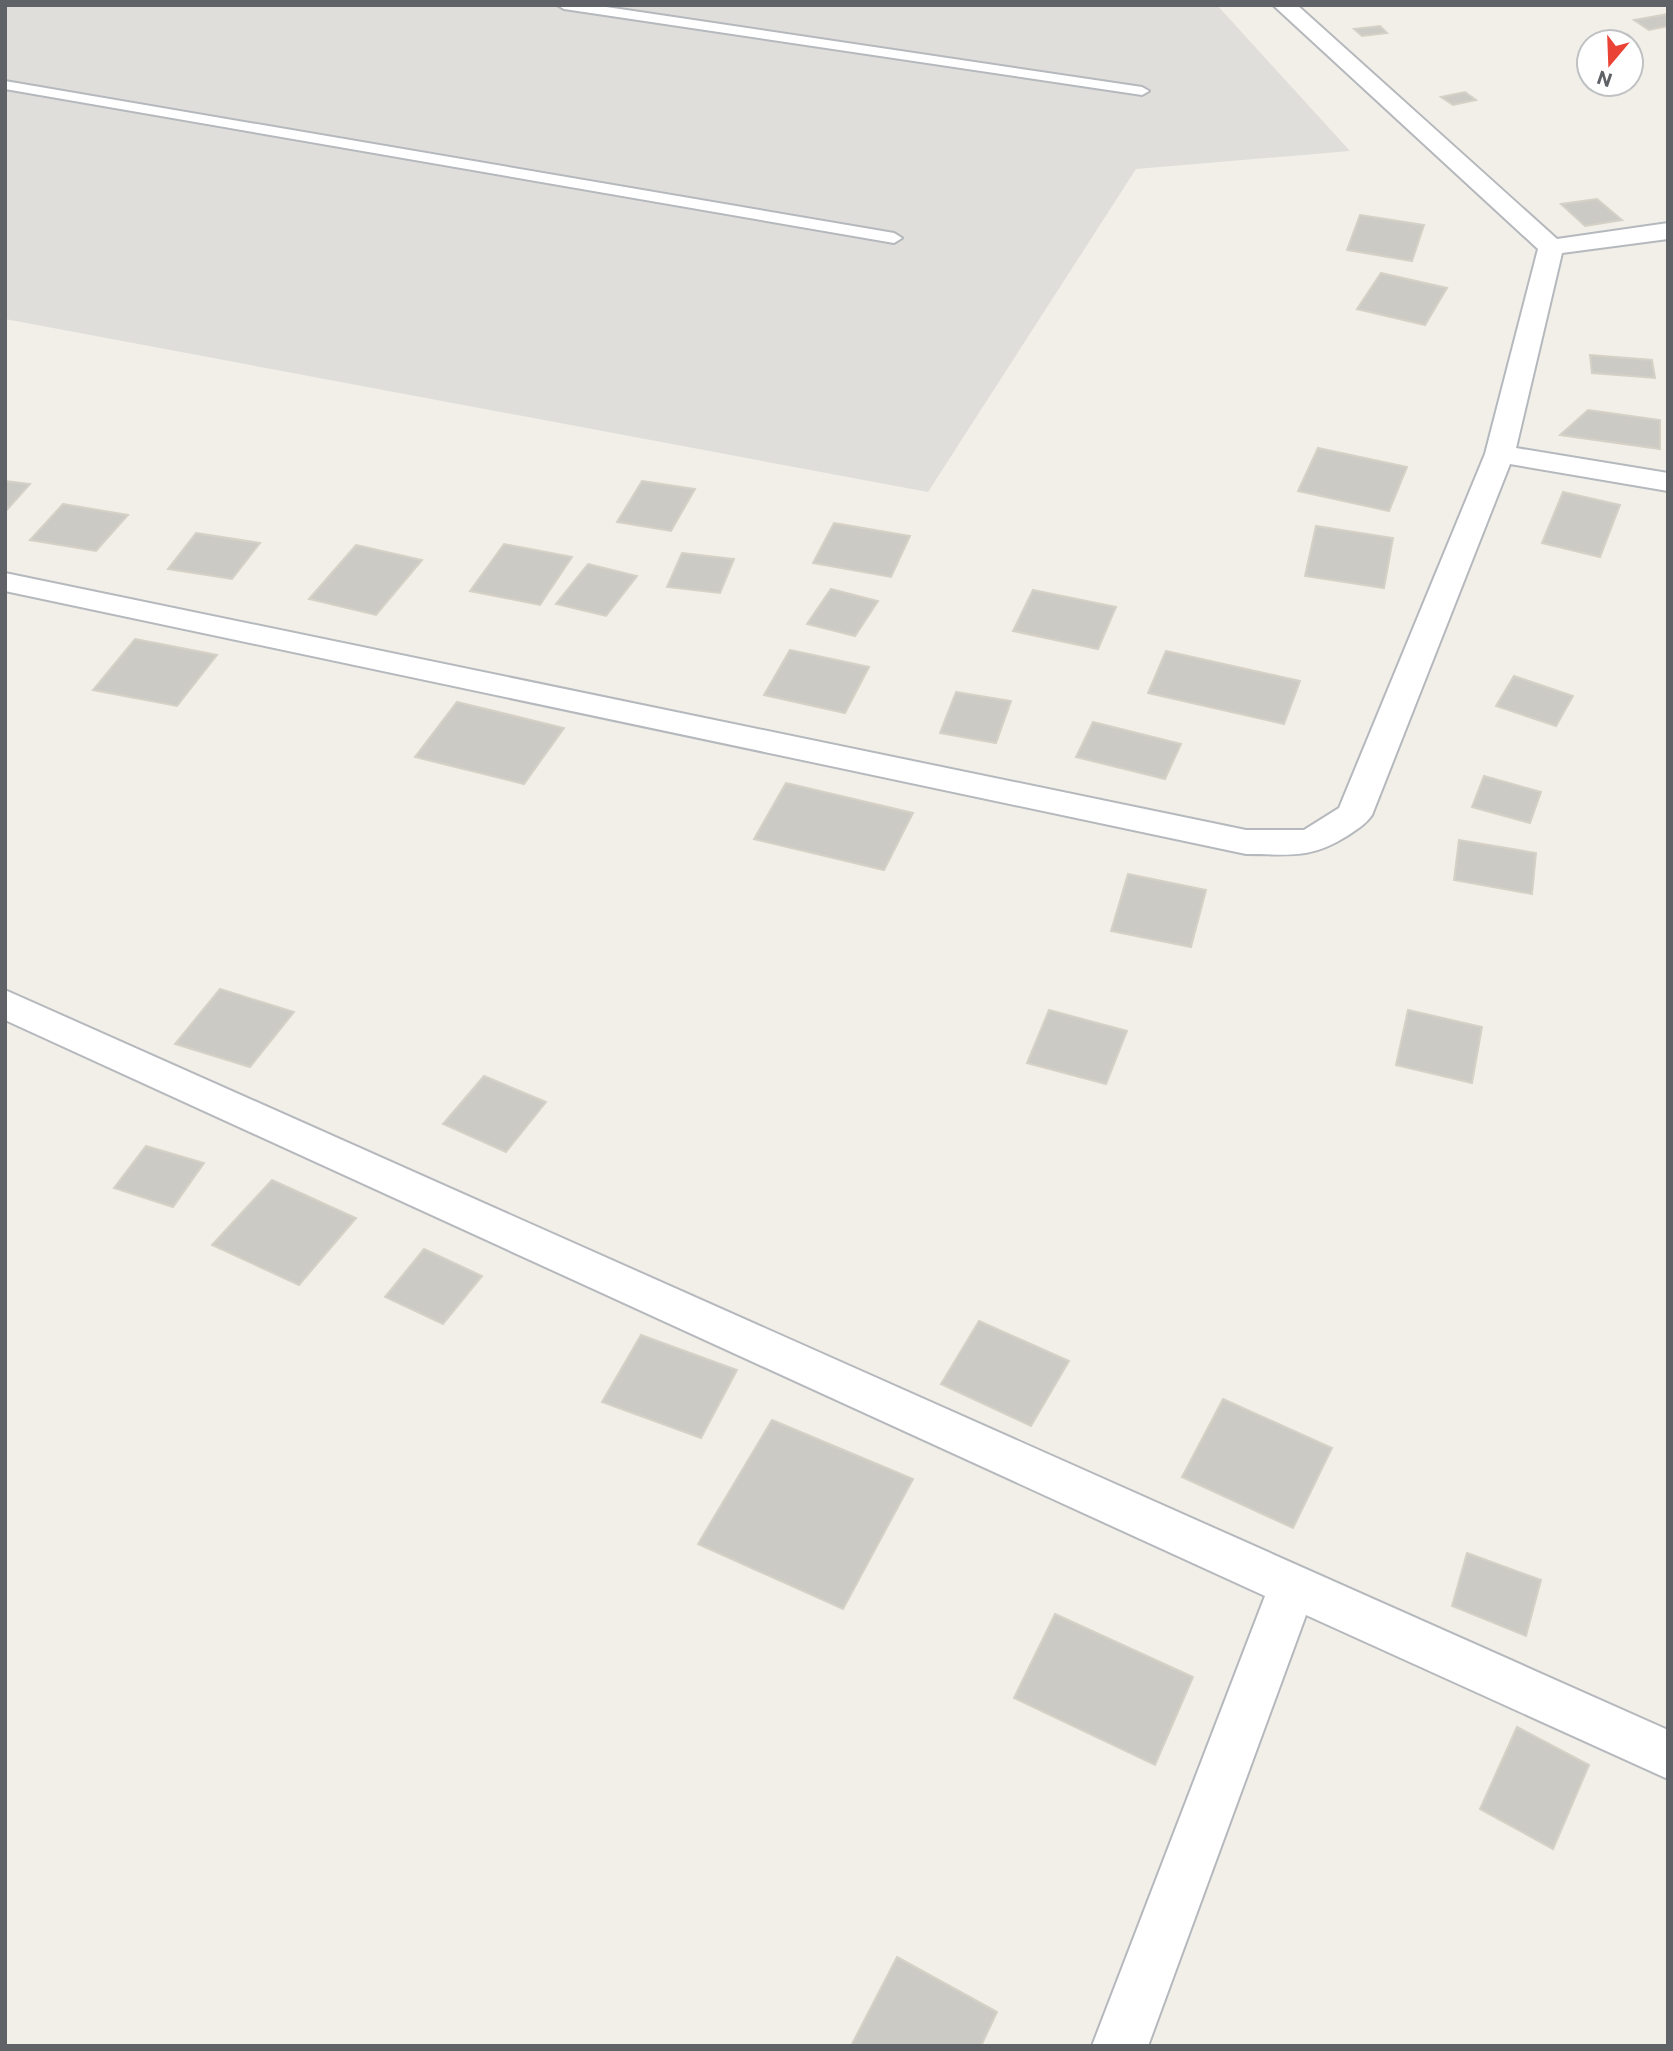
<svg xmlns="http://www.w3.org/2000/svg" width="1673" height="2051" font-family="Commissioner,sans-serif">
<rect width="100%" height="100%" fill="#f1efe8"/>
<path fill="#e0deda" d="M5,5H1217L1350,151L1136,169L928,492L5,319Z"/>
<path fill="#cccac5" stroke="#d6d1c6" stroke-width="2" d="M1668,14V26L1649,30L1634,20Z
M1380,26L1387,33L1362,36L1354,29Z
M1465,92L1476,100L1453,105L1441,97Z
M1597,199L1622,220L1585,226L1561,204Z
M1360,215L1424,225L1412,261L1347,250Z
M1381,273L1447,288L1425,325L1357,309Z
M1590,355L1652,360L1655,378L1592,373Z
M1588,410L1660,420V449L1560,435Z
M1318,448L1407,467L1389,511L1298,491Z
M5,481L30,484L5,512Z
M642,481L695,489L671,531L617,522Z
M1563,492L1620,505L1600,557L1542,543Z
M63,504L128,515L96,551L30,540Z
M834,523L910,536L891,577L813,563Z
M1316,526L1393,538L1384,588L1305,576Z
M196,533L260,543L232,579L168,569Z
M504,544L572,557L540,605L470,591Z
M356,545L422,560L376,615L309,599Z
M682,553L734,559L720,593L667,587Z
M588,564L637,576L606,616L556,604Z
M831,589L878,601L855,636L807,624Z
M1033,590L1116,607L1098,649L1013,631Z
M135,639L217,655L177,706L93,690Z
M790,650L869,667L845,713L764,695Z
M1166,651L1300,681L1284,724L1148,693Z
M1514,676L1573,696L1556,726L1496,706Z
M956,692L1011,701L996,743L940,733Z
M457,702L564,728L524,784L415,757Z
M1093,722L1181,744L1165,779L1076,757Z
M1484,776L1541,792L1530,823L1472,807Z
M786,783L913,813L884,870L754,839Z
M1459,840L1536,853L1532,894L1454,880Z
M1128,874L1206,890L1191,947L1111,931Z
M220,989L294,1012L250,1067L175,1044Z
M1049,1010L1127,1031L1106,1084L1027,1063Z
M1408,1010L1482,1027L1472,1083L1396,1065Z
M484,1076L546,1102L506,1152L443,1124Z
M146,1146L204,1163L173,1207L114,1188Z
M272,1180L356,1218L299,1285L212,1245Z
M424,1249L482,1276L443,1324L385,1297Z
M979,1321L1069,1361L1031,1426L941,1384Z
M641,1335L737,1370L701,1438L602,1402Z
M1223,1399L1332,1448L1293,1528L1182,1477Z
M772,1420L913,1479L843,1609L698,1544Z
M1467,1553L1541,1580L1526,1636L1452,1606Z
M1055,1614L1193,1677L1155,1765L1014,1698Z
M1517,1727L1589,1765L1553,1849L1480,1809Z
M897,1957L997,2012L981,2046H851Z"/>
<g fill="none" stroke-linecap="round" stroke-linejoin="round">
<g stroke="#b5b8bc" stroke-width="4">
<path id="service" d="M557,5H593L1142,87L1149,91L1142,95L564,9Z
M5,81L894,233L902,238L894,243L5,89Z"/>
</g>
<g stroke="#b5b8bc" stroke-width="4">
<path id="minor" d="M1273,5H1297L1557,239L1668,223V239L1562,253L1516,448L1668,473V491L1510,464L1372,815C1365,825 1356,830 1347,836C1308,860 1290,854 1246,854L5,591V573L1246,830H1304L1339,808L1485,454L1538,249Z
M5,990L1668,1730V1779L1306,1615L1148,2046H1092L1265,1596L5,1020Z"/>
</g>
<use href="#service" fill="#fff" fill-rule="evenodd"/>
<use href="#minor" fill="#fff" fill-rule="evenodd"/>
</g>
<rect width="1673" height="2051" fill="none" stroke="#5f6368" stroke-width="14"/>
<g transform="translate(1610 63) rotate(199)"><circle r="33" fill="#ffffff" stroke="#bfc1c3" stroke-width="2"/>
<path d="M0-5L12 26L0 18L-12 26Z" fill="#ea4335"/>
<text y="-10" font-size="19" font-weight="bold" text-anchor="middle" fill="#5f6368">N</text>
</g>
</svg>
